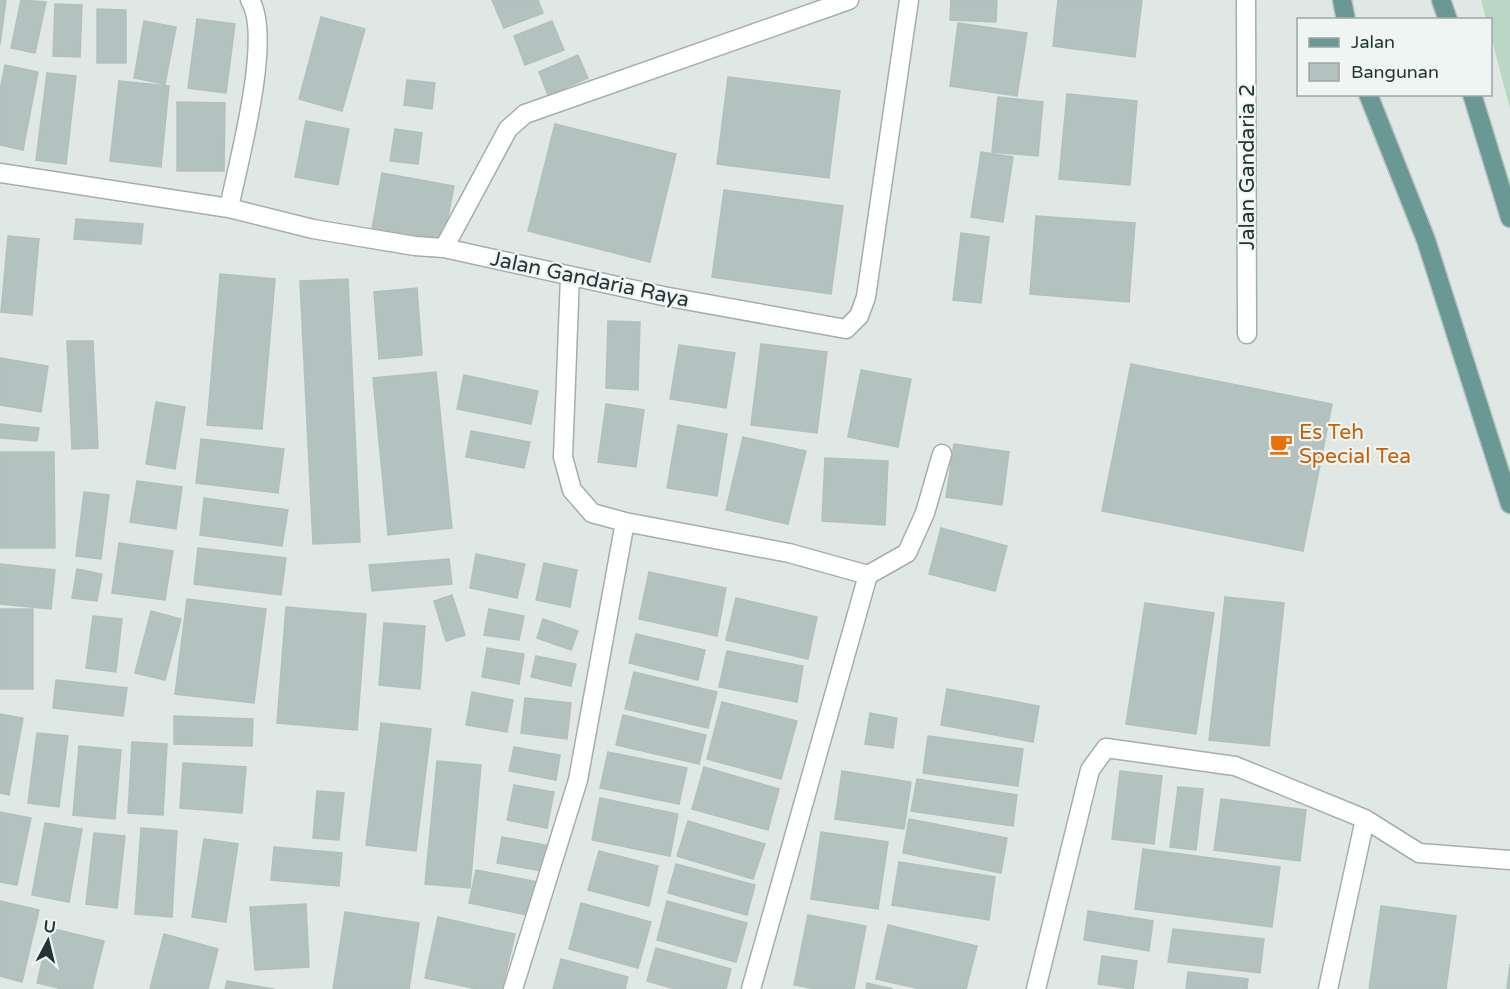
<svg xmlns="http://www.w3.org/2000/svg" width="1510" height="989" font-family="'Varela Round',sans-serif">
<rect width="100%" height="100%" fill="#dfe8e5"/>
<path fill="#bad6c7" d="M1481,0H1510V109L1491,36L1490,20L1486,19Z"/>
<path fill="#b4c2bf" stroke="#b2c0bd" stroke-width="1.5" d="M0,0H6L0,45Z
M21,0L46,2L35,53L11,48Z
M492,0H538L543,13L504,28Z
M951,0H997L996,22L950,20Z
M1058,0H1142L1135,57L1053,46Z
M55,4L82,5L80,57L53,56Z
M97,9L126,10V63H97Z
M321,17L365,29L342,111L299,99Z
M197,19L235,24L226,93L188,88Z
M144,21L176,27L165,84L134,78Z
M552,21L564,50L525,65L514,36Z
M958,23L1027,33L1017,96L950,86Z
M578,55L588,78L548,95L539,72Z
M5,65L38,72L23,150L0,145V91Z
M47,73L76,76L66,164L36,160Z
M728,77L840,91L829,178L717,164Z
M407,80L435,83L432,109L404,105Z
M119,81L169,86L161,167L110,161Z
M1067,94L1137,101L1130,185L1059,179Z
M998,97L1043,102L1038,156L992,152Z
M177,102L225,103L224,171H177Z
M306,121L349,129L338,185L295,177Z
M555,124L676,154L650,262L528,231Z
M395,129L422,133L418,164L390,161Z
M981,152L1013,157L1003,222L971,217Z
M382,173L454,186L443,243L372,229Z
M724,190L843,206L831,294L712,277Z
M1036,216L1135,223L1129,302L1030,294Z
M76,219L143,224L141,244L74,239Z
M961,233L989,237L981,303L953,300Z
M8,236L39,239L32,315L1,312Z
M220,274L275,279L262,429L207,425Z
M348,279L360,542L313,544L300,281Z
M417,288L422,355L379,359L374,292Z
M608,321L640,322L638,390L606,388Z
M67,341H93L98,448L72,449Z
M761,344L827,352L817,433L751,425Z
M679,345L735,353L726,408L670,399Z
M0,358L48,366L41,412L0,405Z
M1131,364L1332,404L1303,551L1102,511Z
M861,370L911,379L898,447L848,437Z
M436,372L452,528L388,535L373,378Z
M464,375L538,391L531,424L457,409Z
M156,402L185,407L175,469L146,464Z
M606,404L644,410L636,467L598,462Z
M0,424L39,428L37,441L0,438Z
M678,425L727,434L717,496L667,488Z
M471,431L530,442L524,468L466,457Z
M743,437L806,451L788,524L726,510Z
M201,439L284,449L278,493L196,483Z
M954,444L1009,452L1002,505L946,497Z
M0,452H54L55,548H0Z
M825,458L888,461L885,525L822,521Z
M137,481L182,487L176,529L130,522Z
M84,492L109,495L101,559L76,556Z
M204,498L288,510L282,546L200,535Z
M941,528L1007,546L995,591L929,574Z
M119,543L173,551L165,600L112,593Z
M198,548L286,558L281,595L194,584Z
M476,554L525,564L517,598L470,588Z
M449,559L452,584L372,591L369,565Z
M544,563L577,570L570,607L536,600Z
M0,564L55,570L51,609L0,604Z
M77,569L102,574L97,601L72,598Z
M649,572L726,588L717,636L639,619Z
M452,595L465,635L446,641L434,601Z
M1225,597L1284,603L1269,746L1209,740Z
M736,598L817,617L808,659L726,640Z
M187,599L266,609L254,703L175,694Z
M1145,603L1214,613L1196,734L1126,724Z
M286,607L366,614L357,730L277,723Z
M0,609H33V689H0Z
M489,609L524,616L519,640L484,635Z
M151,611L181,619L165,680L135,673Z
M93,616L122,619L116,672L86,668Z
M543,619L578,631L571,650L537,638Z
M384,623L425,626L420,689L379,685Z
M636,634L705,650L698,680L629,663Z
M487,648L524,654L519,684L482,677Z
M727,651L803,666L797,702L719,687Z
M536,656L576,664L571,686L531,677Z
M634,672L717,692L708,728L625,709Z
M56,680L127,688L123,716L53,708Z
M947,689L1039,706L1033,742L941,725Z
M472,692L513,700L507,732L466,725Z
M525,698L571,703L567,739L521,733Z
M722,702L797,721L781,779L707,759Z
M870,713L897,718L893,748L865,744Z
M0,714L23,718L9,795L0,793Z
M623,715L706,735L699,764L616,745Z
M174,716L253,719L252,746L174,744Z
M381,723L431,729L416,851L366,845Z
M37,733L68,736L59,807L28,803Z
M928,736L1023,749L1018,786L923,773Z
M132,742L167,744L163,815L128,813Z
M79,746L121,750L115,819L73,815Z
M514,747L560,755L556,780L509,771Z
M608,752L687,768L679,804L600,788Z
M437,761L481,765L470,888L425,884Z
M183,763L246,767L242,813L180,808Z
M704,767L779,789L768,830L692,809Z
M842,771L911,782L904,829L835,819Z
M1120,771L1162,776L1154,844L1112,839Z
M917,779L1017,795L1013,826L911,811Z
M514,785L554,792L547,828L507,820Z
M1178,787L1203,789L1196,850L1170,847Z
M317,791L344,793L339,840L313,838Z
M600,798L678,814L670,856L592,840Z
M1221,799L1306,810L1300,861L1214,850Z
M0,812L31,818L17,885L0,882Z
M909,819L1007,838L1001,873L903,853Z
M688,821L765,844L753,879L677,856Z
M45,823L82,829L69,902L32,895Z
M141,828L177,831L172,917L135,914Z
M821,832L888,842L878,909L811,899Z
M94,833L125,836L117,908L86,904Z
M502,837L551,846L547,872L497,863Z
M204,839L238,844L226,922L192,917Z
M274,847L342,853L339,886L271,880Z
M1143,849L1280,867L1272,927L1135,909Z
M599,851L658,866L649,906L588,890Z
M899,862L995,877L989,920L892,905Z
M676,864L755,885L747,915L668,893Z
M476,870L538,882L532,916L469,903Z
M0,901L39,910L22,982L0,976Z
M667,901L747,923L736,962L657,940Z
M581,903L651,922L638,968L569,949Z
M306,904L309,967L255,970L250,907Z
M1381,906L1456,916L1446,989H1369Z
M1088,911L1153,921L1149,951L1084,940Z
M345,912L419,923L409,989H333Z
M808,915L866,926L854,989H816L794,985Z
M438,917L515,934L502,989H477L425,978Z
M888,925L977,946L966,989H920L876,979Z
M50,928L104,941L92,989H63L37,983Z
M1173,929L1264,939L1260,973L1168,962Z
M164,934L218,949L208,989H150Z
M656,948L731,969L726,989H675L647,981Z
M1102,956L1137,961L1133,989L1098,984Z
M561,959L628,977L625,989H553Z
M1510,964V989H1507Z
M1188,972L1248,979L1247,989H1186Z
M227,981L274,989H225Z
M867,983L893,989H866Z"/>
<g fill="none" stroke-linecap="round" stroke-linejoin="round">
<g stroke="#a3afac" stroke-width="21">
<path id="street" d="M1246,0L1247,334
M0,173L229,208L313,229L415,246L444,248L663,296L846,329L859,316L866,297L909,0
M229,208C238,163 273,37 250,0
M444,248L508,129L525,114L849,0
M570,276L563,457L572,490L592,513L625,522L789,553L868,575L751,989
M868,575L907,553L925,513L942,454
M513,989L578,780L625,522
M1036,989L1090,770L1106,748L1235,766L1365,819
M1328,989L1365,819L1419,853L1510,860"/>
</g>
<g stroke="#bdc2c2" stroke-width="21">
<path id="primary" d="M1342,0L1346,20
M1441,0L1448,20
M1368,94L1426,240L1510,504
M1472,94L1510,218"/>
</g>
<use href="#street" stroke="#fff" stroke-width="18"/>
<use href="#primary" stroke="#699895" stroke-width="18"/>
</g>
<defs>
<g id="cafe-bare" transform="scale(1.8)"><path d="M-5.5-4.5H6V0H3Q3 3.5 0 3.5H-2.5Q-5.5 3.5-5.5 0ZM3-3.2v2h1.7v-2ZM-6 4.5H4V6H-6Z" fill="#e8710a" stroke="#eef5f3" stroke-width="2.5" paint-order="stroke"/></g>
</defs>
<g fill-rule="evenodd">
<use href="#cafe-bare" x="1281" y="444"/>
</g>
<g text-anchor="middle" stroke-width="4.5" stroke-linejoin="round" paint-order="stroke">
<g font-size="21" fill="#223534" stroke="#eef5f3">
<text transform="translate(1247 167) rotate(-90)" y="7">Jalan Gandaria 2</text>
<text transform="translate(590 279) rotate(12)" y="7">Jalan Gandaria Raya</text>
</g>
<g font-size="21" fill="#c56008" stroke="#eef5f3" text-anchor="start">
<text x="1299" y="439">Es Teh<tspan x="1299" dy="24">Special Tea</tspan></text>
</g>
</g>
<rect x="1297" y="18" width="195" height="78" fill="#eef5f3" stroke="#9ca8a7" stroke-width="1.5"/>
<rect x="1309" y="38" width="30" height="9" fill="#699895" stroke="#9ca8a7" stroke-width="1.5"/>
<text x="1351" y="48" font-size="18" fill="#223534">Jalan</text>
<rect x="1309" y="63" width="30" height="18" fill="#b4c2bf" stroke="#9ca8a7" stroke-width="1.5"/>
<text x="1351" y="78" font-size="18" fill="#223534">Bangunan</text>
<g transform="translate(48 941) rotate(7)" stroke="#eef5f3" stroke-width="4.5" paint-order="stroke">
<path d="M0-4.5L10 22L0 15L-10 22Z" fill="#223534"/>
<text y="-9" font-size="16" font-weight="bold" text-anchor="middle" fill="#223534">U</text>
</g>
</svg>
